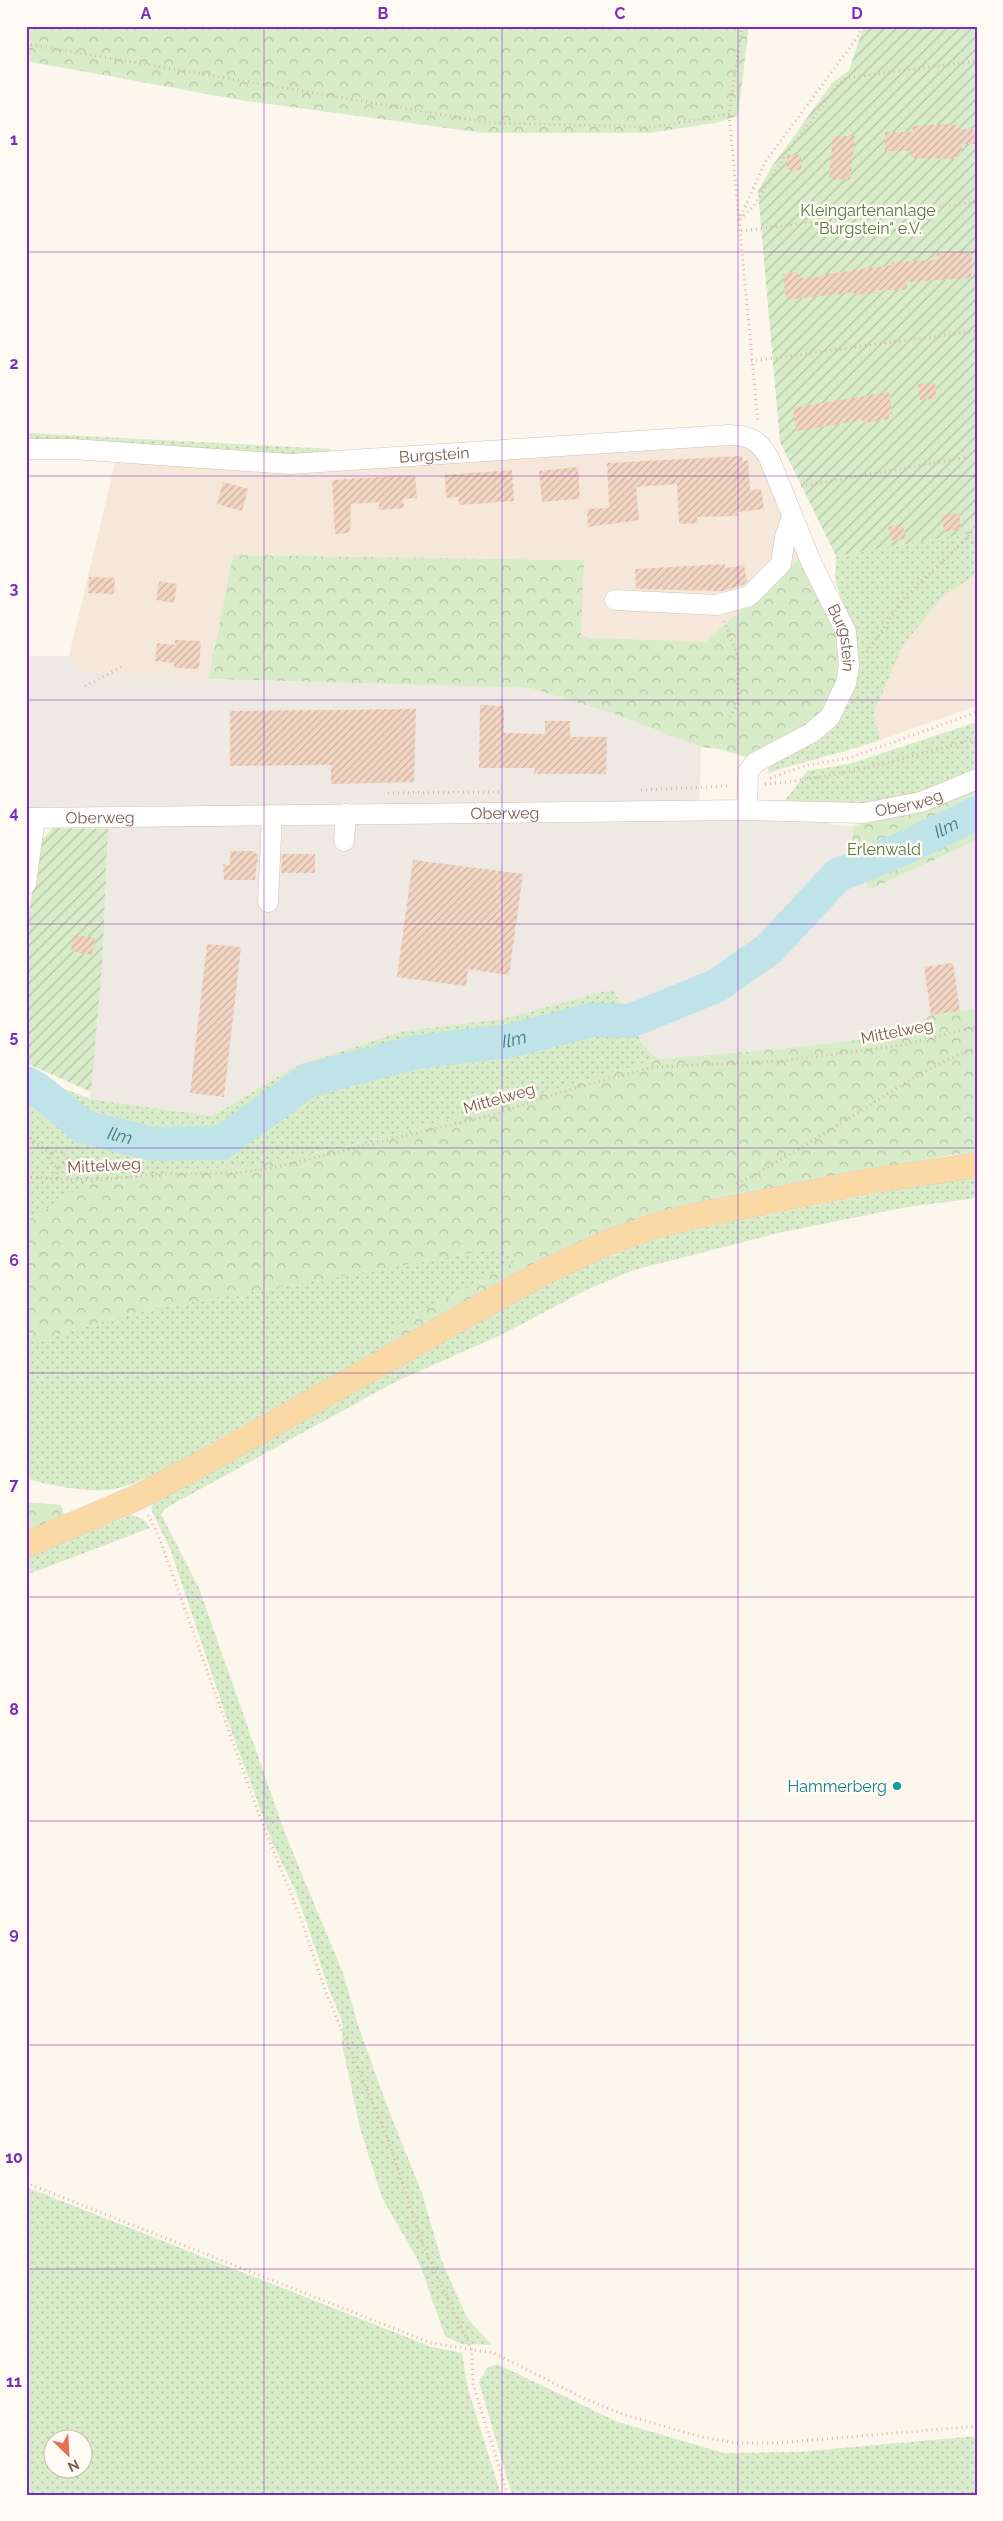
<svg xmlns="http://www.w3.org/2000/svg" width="1003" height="2521" font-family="Raleway,sans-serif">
<defs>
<pattern id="grass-dots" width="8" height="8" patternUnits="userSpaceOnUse" patternTransform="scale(1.25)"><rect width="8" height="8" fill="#d8ecc9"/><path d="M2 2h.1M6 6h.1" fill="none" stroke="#b4c2a5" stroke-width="1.8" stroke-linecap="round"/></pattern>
<pattern id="forest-crowns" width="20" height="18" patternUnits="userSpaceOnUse" patternTransform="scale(1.25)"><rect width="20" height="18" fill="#d8ecc9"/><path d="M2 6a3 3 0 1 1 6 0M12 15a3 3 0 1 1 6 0" fill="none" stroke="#b4c2a5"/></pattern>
<pattern id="garden-furrows" width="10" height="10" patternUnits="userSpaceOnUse" patternTransform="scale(1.25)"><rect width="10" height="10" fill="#d8ecc9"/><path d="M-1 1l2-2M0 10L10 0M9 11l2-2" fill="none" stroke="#b4c2a5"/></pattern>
<pattern id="building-hatch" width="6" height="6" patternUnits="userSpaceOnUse" patternTransform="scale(1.25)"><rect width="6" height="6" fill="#f3d5c3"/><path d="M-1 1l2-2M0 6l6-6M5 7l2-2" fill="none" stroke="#cab0a1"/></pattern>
</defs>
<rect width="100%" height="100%" fill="#fdf6ec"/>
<path fill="#f5e8da" d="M754,444L802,556L705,642L581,637L583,560L233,555L208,679L85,671L69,656L115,463L330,471Z
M977,575V706L880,740L874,712L904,644L945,594Z"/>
<path fill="#efe9e4" d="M26,656H69L85,671L208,679L530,688L614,714L701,747L699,821H824L833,825L852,826L853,852L869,890L977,840V1009L931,1015L899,1035L779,1049L658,1059L643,1045L613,989L502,1019L403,1031L298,1065L212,1116L90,1099L102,968L108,829L26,827Z"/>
<path fill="url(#grass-dots)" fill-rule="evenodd" d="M26,433L332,449L319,458L26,442Z
M966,534L977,535V575L945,594L904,644L874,712L880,740C843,753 805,761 768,773L769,763L833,724L849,703L857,667L854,637L835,579L836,556Z
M977,722V771C949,782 922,794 892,801C858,809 819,803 784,802L807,771L849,764Z
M613,989L643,1045L658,1059L496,1107L344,1147L261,1164L183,1171L85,1184L30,1220L26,1217V1073L90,1099L212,1116L298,1065L403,1031L502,1019Z
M977,1176V1198L907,1207L783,1232L634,1270L586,1290L505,1333L395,1382L166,1508L161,1514L199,1588L286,1836L343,1973L358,2025L389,2111L422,2193L441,2259L467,2318L492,2345L461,2344L445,2336L419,2262L382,2198L360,2128L342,2045L343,2024L329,1989L296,1892L273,1844L226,1716L171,1551L151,1509L154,1502L505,1306L582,1267L666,1235L949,1179Z
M501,1248L516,1261L398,1326L387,1346L162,1471C145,1478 126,1488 107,1490C81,1492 52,1485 26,1479V1339H44L141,1311Z
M131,1515L143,1519L150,1528L26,1575V1557Z
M26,2187L432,2347L462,2353L468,2389L501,2495H26ZM52,2438H82V2468H52Z
M497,2364L618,2422L724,2453L798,2452L977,2436V2495H512L479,2382L487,2368Z"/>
<path fill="url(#forest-crowns)" d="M26,26H749L738,116L715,123L650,133H484L246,101L26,61Z
M977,516V535L966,534Z
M233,555L584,560L581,637L705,642L802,556L841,645L835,697L814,724L745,757L719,749L701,747L614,714L530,688L208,679Z
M977,787V840L869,890L853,852L852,826L926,807Z
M977,1009V1154H957L877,1168L633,1221L583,1240L387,1346L397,1326L516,1261L501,1248L141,1311L44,1339H26V1222L85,1184L183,1171L261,1164L344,1147L496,1107L658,1059L779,1049L899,1035L931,1015Z
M26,1502L61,1505L65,1518L26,1534Z"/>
<path fill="url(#garden-furrows)" d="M864,26H977V516L966,534L836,556L780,442L758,191L771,168L832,83L849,70Z
M53,828L108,829L102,968L91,1092L26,1063V934L39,843Z"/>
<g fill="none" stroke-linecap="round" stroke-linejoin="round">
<path stroke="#bfe3e8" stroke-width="34" id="s1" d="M26,1083L37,1089L84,1127L154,1144L221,1143L309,1080L417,1052L509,1041L592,1020L630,1021L716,986L769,949L838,875L900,850L977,813"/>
</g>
<path fill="url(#building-hatch)" d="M947,124L958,125V129L977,130V144H962L961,154H956V159L911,158V151H885V132H913L912,126Z
M833,136H855L850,180L829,178Z
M787,155H801V170H787Z
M964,252L972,254L971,278L907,282V290H874L875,293L854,295V292L786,300L783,274L798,272V278L820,277V275L892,265V262L937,260V253Z
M935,383L936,398L920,400L918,384Z
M889,392L892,414H889V419L864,423L863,420L797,431L793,408Z
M742,456L743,461L748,460L750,490L761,489L764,509L737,512V516L697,517L698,523L679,524L677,484L636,487L639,520L588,527L587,509L609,508L607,463Z
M578,467L580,499L542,502L539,471Z
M512,470L514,501L459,505L458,497L446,498L445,475Z
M415,475L417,498L403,499L404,508L379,510V502L351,504L350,533L335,534L332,480Z
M223,482L248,489L242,511L217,504Z
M959,513L961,529L944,532L942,516Z
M902,524L906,538L892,541L888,527Z
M725,564V568L744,565L747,581L743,585L722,591L636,589L635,569Z
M89,577L115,578L114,594L88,593Z
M159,581L177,584L174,603L156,600Z
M175,640L201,641L199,669L174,668V663L155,661L157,643L175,645Z
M480,705L504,706V733L545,734V721H570V737H607L606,774H534L535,768H479Z
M416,709L414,782L331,784V765L230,766V711Z
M230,851H255V854H258L255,880H224L223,864L230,865Z
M282,854H315V873H281Z
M413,860L523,874L509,975L468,969L466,986L397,977Z
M74,935L95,938L92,955L71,951Z
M207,944L241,947L224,1097L190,1093Z
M953,963L960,1011L931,1015L924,967Z"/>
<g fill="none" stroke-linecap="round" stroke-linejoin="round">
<g stroke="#d1beb0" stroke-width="21">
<g id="minor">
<path id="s2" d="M26,449H72L290,464L729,435C749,435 759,440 769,458L811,562L846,632L849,666L846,683L830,717L811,733L756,762L748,772L747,810"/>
<path d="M615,600L717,605L749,596L781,564L785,537L792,517"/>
<path id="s3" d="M26,818L747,810L864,813L921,802L977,779"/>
<path d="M344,841L346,814"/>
<path d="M26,884L35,818"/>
<path d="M268,902L272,815"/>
</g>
</g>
<g stroke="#dad1cd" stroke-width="26">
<path id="major" d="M26,1545L138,1497L216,1456L459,1319L546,1271L607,1243L655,1226L695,1216L870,1181L977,1165"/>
</g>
<path stroke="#d9b8a5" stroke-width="3" stroke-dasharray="1 4" stroke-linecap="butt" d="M742,26L729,114L758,422
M26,44L491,123L655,127L729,114
M741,216L765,162L860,34L861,26
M740,219L753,207L789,150L837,86L847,78L977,61
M741,231L977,202
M751,361L977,331
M801,486L968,457
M724,621L738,656V704L729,718
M867,652L906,596L965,540L977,524
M85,686L122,667
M770,778L807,765L849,758L977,712
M765,784C838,778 907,758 977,738
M641,790L729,786
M388,793L499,792
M26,1135L51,1154
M50 1159a8 8 0 1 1 16 0a8 8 0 1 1-16 0Z
M26,1177L70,1180L112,1179L155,1174L238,1173L271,1168L496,1114L571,1089L654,1067L782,1061L903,1045L977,1026
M56,1179L58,1167
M737,1184C778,1162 819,1137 859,1112C897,1088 934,1063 977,1048
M148,1515L159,1537L258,1812L301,1919L325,1990L389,2142L423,2245L472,2351L473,2384L508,2495
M26,2183L431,2343L494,2353L585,2399L628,2416L702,2437L736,2443H777L977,2426"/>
<use href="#minor" stroke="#fff" stroke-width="20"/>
<use href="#major" stroke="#fbd9a5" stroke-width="25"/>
</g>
<path fill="none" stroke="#7b2cbf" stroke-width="1" stroke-opacity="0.55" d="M264,26V2495M502,26V2495M738,26V2495M26,252H977M26,476H977M26,700H977M26,924H977M26,1148H977M26,1373H977M26,1597H977M26,1821H977M26,2045H977M26,2269H977"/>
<circle fill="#0f9aa8" stroke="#fffaf3" stroke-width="2" cx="897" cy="1786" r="5"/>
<g text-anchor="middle" stroke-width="5" stroke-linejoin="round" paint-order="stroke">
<g font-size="16" fill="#537a41" stroke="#fffaf3">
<text x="868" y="216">Kleingartenanlage<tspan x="868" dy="18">"Burgstein" e.V.</tspan></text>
<text x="884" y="855">Erlenwald</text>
</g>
<g font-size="16" fill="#7a5c4d" stroke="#fffaf3">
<text dy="6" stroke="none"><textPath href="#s2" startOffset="409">Burgstein</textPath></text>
<text dy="6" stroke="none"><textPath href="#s2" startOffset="949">Burgstein</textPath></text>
<text dy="6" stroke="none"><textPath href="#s3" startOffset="884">Oberweg</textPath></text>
<text dy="6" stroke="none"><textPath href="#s3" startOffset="479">Oberweg</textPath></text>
<text dy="6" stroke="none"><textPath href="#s3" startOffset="74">Oberweg</textPath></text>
<text transform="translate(897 1031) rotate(-11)" y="6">Mittelweg</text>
<text transform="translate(499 1098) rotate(-16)" y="6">Mittelweg</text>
<text transform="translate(104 1165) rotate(-3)" y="6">Mittelweg</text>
</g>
<g font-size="16" fill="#0d838f" stroke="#fffaf3" text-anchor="end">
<text x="887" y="1792">Hammerberg</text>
</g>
<g font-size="18" font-style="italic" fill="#437c86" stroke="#fffaf3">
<text dy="6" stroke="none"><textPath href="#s1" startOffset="1025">Ilm</textPath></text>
<text dy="6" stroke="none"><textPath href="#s1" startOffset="530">Ilm</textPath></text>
<text dy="6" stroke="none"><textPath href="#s1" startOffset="110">Ilm</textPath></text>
</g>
</g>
<rect width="1003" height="2521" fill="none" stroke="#fffaf3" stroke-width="55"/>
<g transform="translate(68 2454) rotate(155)"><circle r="24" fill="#fffaf3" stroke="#cabbb1"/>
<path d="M0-4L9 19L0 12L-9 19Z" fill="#e76f51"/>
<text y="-8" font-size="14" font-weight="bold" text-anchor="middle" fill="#7a5c4d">N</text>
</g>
<rect x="28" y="28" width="948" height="2466" fill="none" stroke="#7b2cbf" stroke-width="2"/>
<g font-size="16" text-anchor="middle" font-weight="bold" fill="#7b2cbf">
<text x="146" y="19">A</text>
<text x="383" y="19">B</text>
<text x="620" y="19">C</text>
<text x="857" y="19">D</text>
<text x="14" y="145">1</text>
<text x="14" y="369">2</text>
<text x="14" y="594">3</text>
<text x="14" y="818">4</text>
<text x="14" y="1042">5</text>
<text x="14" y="1266">6</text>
<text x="14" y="1490">7</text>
<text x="14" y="1715">8</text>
<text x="14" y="1939">9</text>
<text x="14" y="2163">10</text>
<text x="14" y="2387">11</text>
</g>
</svg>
